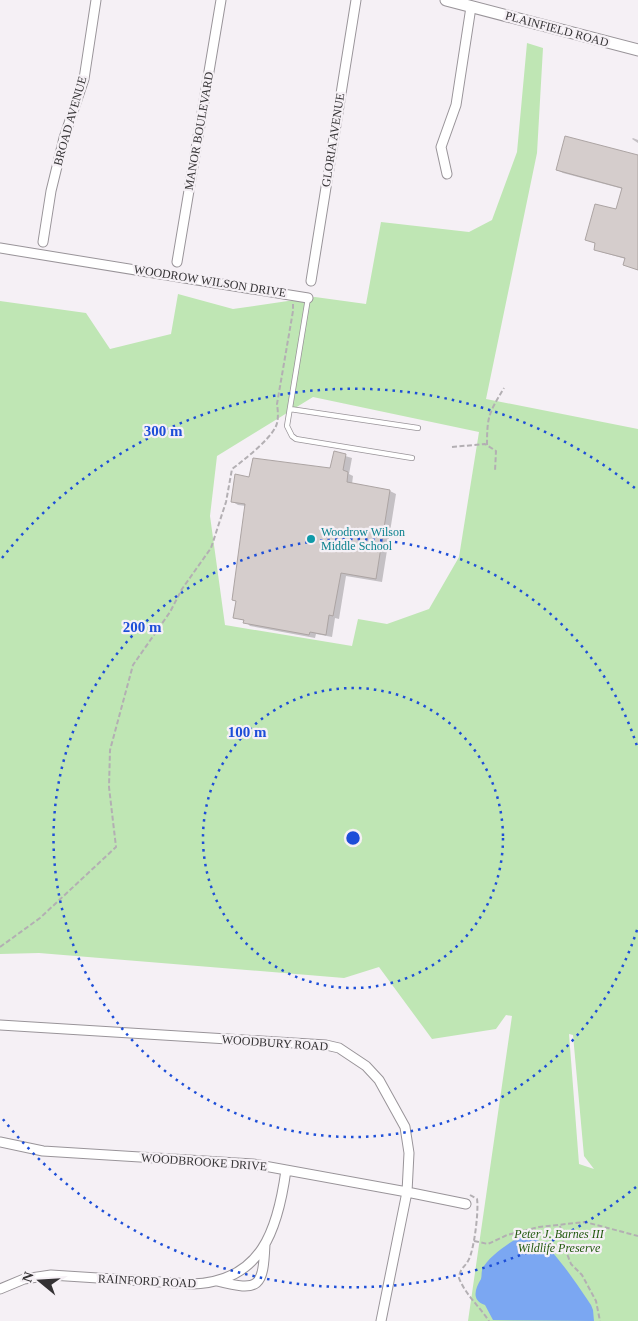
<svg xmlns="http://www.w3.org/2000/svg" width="638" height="1321" font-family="'Times New Roman',serif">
<rect width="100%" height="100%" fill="#f5f0f5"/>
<path fill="#bfe6b4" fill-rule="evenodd" d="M527,43L543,48L537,153L486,399L638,429V1321H468L512,1016L506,1015L496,1029L432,1039L379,967L344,978L39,953L0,954V301L86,313L110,349L171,334L178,294L233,309L315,297L366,304L381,222L469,232L492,220L517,152ZM313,397L479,432L459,557L429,609L387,624L358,619L352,646L225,625L210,516L217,456ZM569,1034L573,1035L584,1156L594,1169L579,1164Z"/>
<path fill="#7ba7f2" d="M522,1236C529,1237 535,1238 541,1242C556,1252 581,1290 591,1305L593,1310L594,1321L493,1320L485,1305C471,1300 475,1289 481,1279C482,1276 481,1271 483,1268C487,1258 512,1240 522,1236Z"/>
<path fill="#0003" d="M633,138L638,140V143L632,139Z
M638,156V270L624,265L626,259L601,252L595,249L596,244L587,239L617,211L623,189L563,173L557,170Z
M335,453L352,458L349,474L353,476L352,484L390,491L396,494L382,582L346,576L339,619L335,618L332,637L316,634L315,638L250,626L245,621L234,617L237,602L233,599L246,506L238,505L233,502L250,478L331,470Z"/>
<path fill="#d5cdcc" stroke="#aca4a3" d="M565,136L638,155V270L623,265L625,258L594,250L595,243L585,240L595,204L616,209L622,188L556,170Z
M334,451L346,454L343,470L348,472L347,482L390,490L376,579L341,573L333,616L329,615L326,635L310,632L309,635L243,623L244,620L233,618L236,601L232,600L245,504L231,502L235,474L249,477L253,458L330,468Z"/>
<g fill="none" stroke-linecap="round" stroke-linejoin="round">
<g stroke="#999499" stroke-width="6">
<path id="service" d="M308,298L287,426L292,436L296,439L412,458
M290,409L418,428"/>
</g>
<g stroke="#999499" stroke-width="11">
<path id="minor" d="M447,174L441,147L456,105L471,7
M43,242L51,191L64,138L84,79L96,0
M0,248L308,298
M177,262L221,0
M311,281L356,0
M0,1025L326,1045L339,1048L366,1066L379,1080L405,1127L409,1153L407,1192L381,1321
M0,1142L43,1151L253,1164L407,1192L466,1204
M217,1281C260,1292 263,1287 265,1244
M0,1289L24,1279L51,1275L192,1284C262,1282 278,1229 286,1170"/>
</g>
<g stroke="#999499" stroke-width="13">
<path id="tertiary" d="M446,0L638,50"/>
</g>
<path stroke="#b3afb3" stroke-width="2" stroke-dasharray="5 2.5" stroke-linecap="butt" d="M487,445C487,416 489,413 504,388
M452,447L485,444L496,451L495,471
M0,947L40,918L116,847L109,787L110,750L133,665L170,612L182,589L211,548L226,502L232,469C244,460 268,441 275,428C279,422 278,411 277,404L293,311V304
M470,1195L477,1199C479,1210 474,1252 468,1261C464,1268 460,1268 459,1278C465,1294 479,1306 489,1321
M560,1226L564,1246L571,1264L582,1275L596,1301L600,1321
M474,1241L488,1244L507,1235L539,1227L585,1222L638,1236"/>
<use href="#service" stroke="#fff" stroke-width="4.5"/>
<use href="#minor" stroke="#fff" stroke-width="9"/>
<use href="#tertiary" stroke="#fff" stroke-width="11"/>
</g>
<g fill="none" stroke="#1d4ed8" stroke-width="2.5" stroke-dasharray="2.5 5">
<circle cx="353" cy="838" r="150"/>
<path d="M637 930A299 299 0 1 1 637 746"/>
<path d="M636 1187A449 449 0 0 1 2 1118M2 558A449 449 0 0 1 636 489"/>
</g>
<circle fill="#0f9aa8" stroke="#f5f0f5" stroke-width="2" cx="311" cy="539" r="5"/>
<g text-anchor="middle" stroke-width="4.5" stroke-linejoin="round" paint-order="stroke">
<g font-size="12" fill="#343234" stroke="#f5f0f5">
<text transform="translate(557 29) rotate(15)" y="4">PLAINFIELD ROAD</text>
<text transform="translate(70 121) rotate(-74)" y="4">BROAD AVENUE</text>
<text transform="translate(199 131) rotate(-80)" y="4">MANOR BOULEVARD</text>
<text transform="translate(333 140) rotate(-81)" y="4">GLORIA AVENUE</text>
<text transform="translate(210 281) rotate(9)" y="4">WOODROW WILSON DRIVE</text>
<text transform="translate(275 1043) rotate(4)" y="4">WOODBURY ROAD</text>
<text transform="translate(204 1162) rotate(4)" y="4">WOODBROOKE DRIVE</text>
<text transform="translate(147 1281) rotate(3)" y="4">RAINFORD ROAD</text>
</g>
<g font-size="12" fill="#0d838f" stroke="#f5f0f5" text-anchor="start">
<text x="321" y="536">Woodrow Wilson<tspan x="321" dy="14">Middle School</tspan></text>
</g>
<g font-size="12" font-style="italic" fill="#21580d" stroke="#f5f0f5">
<text x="559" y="1238">Peter J. Barnes III<tspan x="559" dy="14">Wildlife Preserve</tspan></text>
</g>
</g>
<circle cx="353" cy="838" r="8" fill="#1d4ed8" stroke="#f5f0f5" stroke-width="2.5"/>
<g font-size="15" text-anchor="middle" font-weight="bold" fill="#1d4ed8" stroke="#f5f0f5" stroke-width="4.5" stroke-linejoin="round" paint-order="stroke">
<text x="163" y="436">300 m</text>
<text x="142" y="632">200 m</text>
<text x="247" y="737">100 m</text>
</g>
<g transform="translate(40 1281) rotate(288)" stroke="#f5f0f5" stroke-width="4" paint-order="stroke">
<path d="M0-4L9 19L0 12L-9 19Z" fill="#343234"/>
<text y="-8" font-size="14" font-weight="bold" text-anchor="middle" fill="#343234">N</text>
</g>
</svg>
